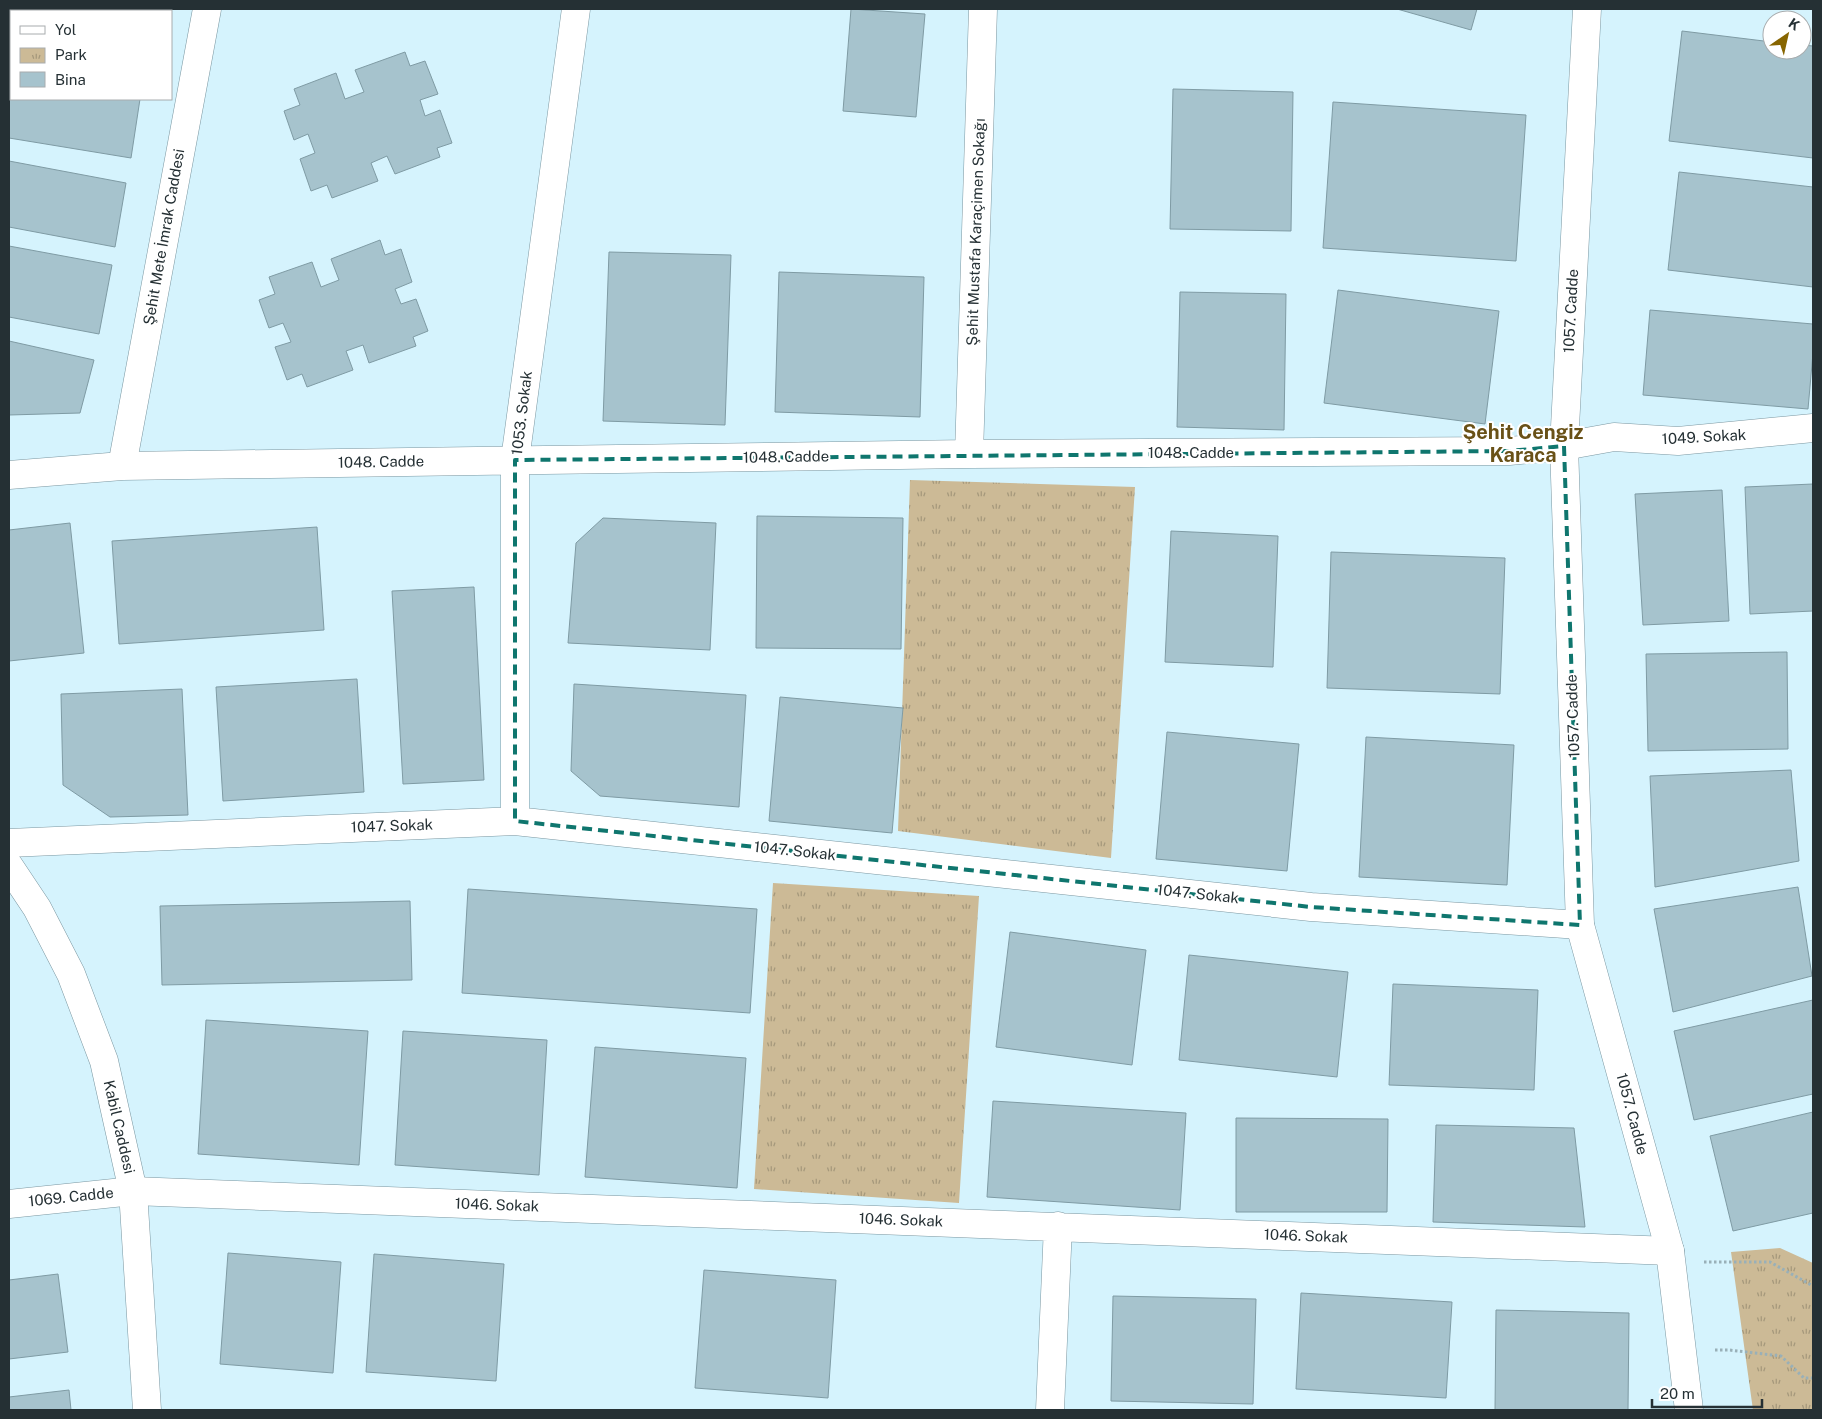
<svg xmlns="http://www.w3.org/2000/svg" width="1822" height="1419" font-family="'Public Sans',sans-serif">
<defs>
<pattern id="park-tufts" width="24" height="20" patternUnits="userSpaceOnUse" patternTransform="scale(1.25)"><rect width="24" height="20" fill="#ccba96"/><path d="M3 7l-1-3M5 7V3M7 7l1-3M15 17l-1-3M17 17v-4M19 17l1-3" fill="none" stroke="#a5987b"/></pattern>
</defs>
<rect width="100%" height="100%" fill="#d5f3fd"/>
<path fill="url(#park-tufts)" d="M910,480L1135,487L1111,858L898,831Z
M773,883L979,896L959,1203L754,1189Z
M1780,1248L1813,1263V1410H1753L1731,1252Z"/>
<path fill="#a6c3cd" stroke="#7f9ba4" d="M22,9H153V11H22Z
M851,9L925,14L916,117L843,111Z
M1397,9H1477L1471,30Z
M1682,31L1772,42V50H1802V45L1813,46V158L1669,141Z
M405,52L410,66L425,61L438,94L420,100L425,116L440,110L452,143L437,148L440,157L395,174L387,156L371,163L378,181L332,198L327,185L311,191L300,159L315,153L308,134L294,140L284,111L300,105L294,89L336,73L345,99L364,92L355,70Z
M11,77V99H140L131,158L9,138V92Z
M1173,89L1293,92L1291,231L1170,229Z
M1333,102L1526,115L1516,261L1323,248Z
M9,161L126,183L115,247L9,227Z
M1679,172L1813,187V287L1668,270Z
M380,240L385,255L401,249L412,282L395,289L401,304L416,299L428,331L413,337L416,346L369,363L363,345L346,351L353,370L307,387L302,374L287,380L275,347L291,342L283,323L269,328L259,300L275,294L269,277L312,262L321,287L339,280L331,259Z
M9,246L112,265L99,334L9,317Z
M609,252L731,255L725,425L603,421Z
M779,272L924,277L920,417L775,412Z
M1338,290L1499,311L1485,424L1324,403Z
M1180,292L1286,294L1284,430L1177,427Z
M1650,310L1813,324V353L1808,409L1643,395Z
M9,341L94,360L80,413L9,415Z
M1813,484V611L1750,614L1745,487Z
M1722,490L1729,621L1643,625L1635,494Z
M757,516L903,518L901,649L756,648Z
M603,518L716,523L710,650L568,643L576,543Z
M70,523L84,653L9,661V530Z
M317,527L324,630L119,644L112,541Z
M1171,531L1278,536L1273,667L1165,662Z
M1331,552L1505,558L1500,694L1327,688Z
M474,587L484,780L403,784L392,591Z
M1787,652L1788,749L1648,751L1646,654Z
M357,679L364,792L223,801L216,687Z
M574,684L746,695L739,807L600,796L571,771Z
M182,689L188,815L110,817L63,785L61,694Z
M780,697L903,708L892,833L769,821Z
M1167,732L1299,744L1287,871L1156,859Z
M1366,737L1514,745L1507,885L1359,877Z
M1791,770L1799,861L1655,887L1650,776Z
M1798,887L1812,976L1673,1012L1654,909Z
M468,889L757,909L750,1013L462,993Z
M410,901L412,980L162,985L160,906Z
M1010,932L1146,950L1132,1065L996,1047Z
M1189,955L1348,972L1337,1077L1179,1060Z
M1393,984L1538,990L1534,1090L1389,1085Z
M1813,1000V1094L1694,1120L1674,1031Z
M206,1020L368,1031L359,1165L198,1154Z
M403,1031L547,1040L539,1175L395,1165Z
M595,1047L746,1058L737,1188L585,1177Z
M993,1101L1186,1113L1180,1210L987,1197Z
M1813,1112V1213L1733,1231L1710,1136Z
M1236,1118L1388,1119L1387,1212H1236Z
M1436,1125L1574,1128L1585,1227L1433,1222Z
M228,1253L341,1262L333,1373L220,1364Z
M374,1254L504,1264L496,1381L366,1372Z
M704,1270L836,1280L828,1398L695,1388Z
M58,1274L68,1352L9,1359V1280Z
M1301,1293L1452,1302L1446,1398L1296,1389Z
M1113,1296L1256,1299L1253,1404L1111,1401Z
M1496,1310L1629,1313L1628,1410H1495Z
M69,1390L71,1410H9V1397Z"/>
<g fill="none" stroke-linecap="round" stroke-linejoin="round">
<g stroke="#7b97a1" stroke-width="29">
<path id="street" d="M969,454L983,9
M122,466L207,9
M9,475L122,466L969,454L1509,451L1564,446L1614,437L1678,441L1813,428
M515,821V460L576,9
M9,843L515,821L1311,907L1580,925
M9,1204L133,1191L1670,1251
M1050,1410L1058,1226"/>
</g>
<g stroke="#7b97a1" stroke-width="29">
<path id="secondary" d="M1587,9L1564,446L1580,925L1670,1251L1689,1410
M9,866L37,908L71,974L104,1061L133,1191L147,1410"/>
</g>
<path stroke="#99b0b8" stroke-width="3" stroke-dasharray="2.5 2.5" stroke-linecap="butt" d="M1704,1262H1770L1813,1286
M1715,1350H1729L1781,1356L1804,1378H1813"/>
<use href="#street" stroke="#fff" stroke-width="28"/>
<use href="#secondary" stroke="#fff" stroke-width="28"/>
</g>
<path fill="none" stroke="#0f766e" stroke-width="4" stroke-dasharray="10 6" stroke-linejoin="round" d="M1564,446L1580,925L1311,907L515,821V460L1509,451Z"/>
<g text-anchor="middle" stroke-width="4" stroke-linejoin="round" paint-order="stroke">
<g font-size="15" fill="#253034" stroke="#fff">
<text transform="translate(976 232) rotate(-88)" y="5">Şehit Mustafa Karaçimen Sokağı</text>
<text transform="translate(164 237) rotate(-80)" y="5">Şehit Mete İmrak Caddesi</text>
<text transform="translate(1571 311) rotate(-87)" y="5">1057. Cadde</text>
<text transform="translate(522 413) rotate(-83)" y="5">1053. Sokak</text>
<text transform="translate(1704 437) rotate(-3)" y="5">1049. Sokak</text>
<text x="1191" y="458">1048. Cadde</text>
<text transform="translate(786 457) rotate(-1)" y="5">1048. Cadde</text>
<text transform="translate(381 462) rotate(-1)" y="5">1048. Cadde</text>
<text transform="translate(1573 716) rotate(-92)" y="5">1057. Cadde</text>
<text transform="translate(392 826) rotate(-2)" y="5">1047. Sokak</text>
<text transform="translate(795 851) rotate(6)" y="5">1047. Sokak</text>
<text transform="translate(1198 894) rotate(6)" y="5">1047. Sokak</text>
<text transform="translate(1632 1114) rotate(75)" y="5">1057. Cadde</text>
<text transform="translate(119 1127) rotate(77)" y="5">Kabil Caddesi</text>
<text transform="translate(71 1197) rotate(-6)" y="5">1069. Cadde</text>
<text transform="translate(497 1205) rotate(2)" y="5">1046. Sokak</text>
<text transform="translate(901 1220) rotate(2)" y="5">1046. Sokak</text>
<text transform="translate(1306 1236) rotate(2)" y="5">1046. Sokak</text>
</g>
<g font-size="20" font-weight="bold" fill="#695117" stroke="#fff">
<text x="1523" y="439">Şehit Cengiz<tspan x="1523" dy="23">Karaca</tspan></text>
</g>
</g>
<rect width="1822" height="1419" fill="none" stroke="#253034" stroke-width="20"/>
<rect x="10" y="10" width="162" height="90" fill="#ffffff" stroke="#a8acae"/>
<rect x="20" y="26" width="25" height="8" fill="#ffffff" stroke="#a8acae"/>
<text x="55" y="35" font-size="15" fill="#253034">Yol</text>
<rect x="20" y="48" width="25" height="15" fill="url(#park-tufts)" stroke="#a8acae"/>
<text x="55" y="60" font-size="15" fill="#253034">Park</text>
<rect x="20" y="72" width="25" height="15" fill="#a6c3cd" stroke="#a8acae"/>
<text x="55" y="85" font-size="15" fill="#253034">Bina</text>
<g transform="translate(1787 35) rotate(34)"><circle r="24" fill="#ffffff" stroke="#a8acae"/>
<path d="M0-4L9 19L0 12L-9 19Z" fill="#876500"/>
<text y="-8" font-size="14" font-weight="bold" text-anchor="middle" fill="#253034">K</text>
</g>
<path d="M1652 1399v8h110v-8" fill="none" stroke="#253034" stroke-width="2.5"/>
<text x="1660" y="1399" font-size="15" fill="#253034" stroke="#ffffff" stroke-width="4" paint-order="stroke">20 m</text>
</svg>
